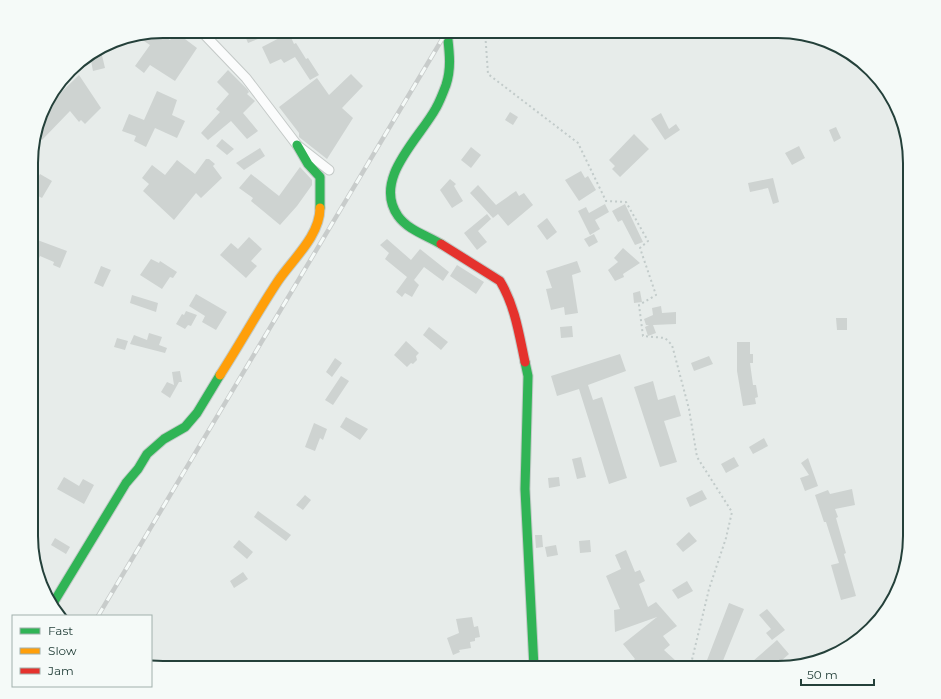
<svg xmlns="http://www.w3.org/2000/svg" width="941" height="699" font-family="Montserrat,sans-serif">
<rect width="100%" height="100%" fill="#e7ecea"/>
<path fill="#ced3d1" d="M176,31H180L187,36L185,39L197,48L175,81L150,65L144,73L135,66L150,45L141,39L145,34L152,33L159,38L161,34L170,40Z
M243,31H261L263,37L248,43Z
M289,33L294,44L296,43L306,59L308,58L319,75L310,80L295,57L284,63L281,59L270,64L262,47Z
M101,51L105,68L93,71L90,56Z
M228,70L247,89L249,92L247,94L255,101L243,113L258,131L247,139L231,121L208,140L201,133L220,112L216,109L229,94L217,82Z
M351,74L363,86L342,108L353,118L327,159L299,137V133L279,107L317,78L329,95Z
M79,75L101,108L85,124L81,120L79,122L70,111L42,140L36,134L44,109Z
M157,91L177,100L172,115L185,121L177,138L155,128L146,147L134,141L136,136L122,131L129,114L144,120Z
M510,112L518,117L513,125L505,120Z
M661,113L669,129L676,124L680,130L665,140L651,119Z
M836,127L841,138L834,142L829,130Z
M634,134L649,149L620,177L612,169L615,166L609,160Z
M222,139L234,149L227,155L216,146Z
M799,146L805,158L792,165L785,153Z
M471,147L481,155L471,168L461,160Z
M260,148L265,156L244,170L236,163Z
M206,159H209L215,164L213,166L222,178L201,198L196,193L174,220L143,191L149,184L142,178L152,165L165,175L177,160L195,174Z
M300,167L312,180V185L297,206L280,225L251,201L253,198L239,188L251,174L279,196Z
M581,171L585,178L588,176L596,190L579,201L565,180Z
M40,174L52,181L42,198L32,193V188Z
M773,178L779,202L773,204L768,188L750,192L748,183Z
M450,179L456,184L454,186L463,201L452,208L440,190Z
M478,185L496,205L516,191L519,196L524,193L533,205L508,226L498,214L493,218L470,193Z
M605,204L609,212L595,220L600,229L590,235L578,211L586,207L589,213Z
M625,204L643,242L635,245L622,220L618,222L612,211Z
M487,214L491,219L478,231L487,242L477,250L464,233Z
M547,218L557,232L547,240L537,226Z
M594,234L598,242L589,247L584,239Z
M249,237L262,249L251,261L257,266L246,278L220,255L231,243L238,249Z
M32,238L67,251L60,268L53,265L54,262L40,256L32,273Z
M387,239L411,260L420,249L449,272L443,281L424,267L414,280L419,285L412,297L405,293L402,297L396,292L407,277L385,259L389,253L380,245Z
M623,248L640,263L623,274L624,277L615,281L608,270L618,262L614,258Z
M151,259L159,263L160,261L177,272L173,278L170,277L162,289L140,275Z
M577,261L581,272L572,275L578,313L565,315L564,307L551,310L546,289L552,288L546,271Z
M457,265L484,282L476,294L450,276Z
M101,266L111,270L103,287L94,283Z
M640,291L642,302L634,303L633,293Z
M196,294L227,312L216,330L202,322L205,316L189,306Z
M132,295L158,303L156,312L130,303Z
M661,306L662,313L676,312V324L653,325L656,333L648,336L645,327L649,325H646L644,319L653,315L652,308Z
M186,311L197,315L191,326L188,325L185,329L176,324L182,314L184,315Z
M836,318H847V330H837Z
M572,326L573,337L561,338L560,327Z
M429,327L448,342L441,350L423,335Z
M149,333L162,337L159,345L167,348L165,353L130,344L134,335L147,340Z
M117,338L128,341L125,350L114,347Z
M406,341L419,353L416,356L417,360L413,364L411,363L407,367L394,355Z
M737,342H750V354H753V363H750L753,385H756L758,397L755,398L756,404L743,406L737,371Z
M620,354L626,371L588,385L593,400L602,397L627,478L609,484L579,389L557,396L551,376Z
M709,356L713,364L694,371L691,363Z
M335,358L342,363L332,377L326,372Z
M180,371L182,382H179L170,398L161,392L167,382L174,385L172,372Z
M341,376L349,381L333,405L325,400Z
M653,381L658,400L675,395L681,416L664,421L677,462L660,467L634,387Z
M346,417L368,429L360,440L340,427Z
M314,423L327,429L323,440L320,438L315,451L305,447Z
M764,438L768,446L753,454L749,447Z
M581,457L586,477L577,479L572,459Z
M734,457L739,466L726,473L721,464Z
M808,458L818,486L805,491L800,478L809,475L801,463Z
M64,477L79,486L83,479L94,485L84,504L57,489Z
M559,477L560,486L549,488L548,478Z
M852,489L855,505L835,509L838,517L836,518L846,553L844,554L856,596L841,600L831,565L839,563L826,522H824L815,495L828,490L830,494Z
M702,490L707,499L690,507L686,498Z
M305,495L311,500L303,510L296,505Z
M258,511L291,535L286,541L254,517Z
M689,532L697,541L683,552L676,544Z
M535,535H542L543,547L536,548Z
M55,538L70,547L66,554L51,545Z
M239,540L253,552L247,559L233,547Z
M590,540L591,552L580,553L579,541Z
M556,545L558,555L547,557L545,547Z
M626,550L635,572L640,570L645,581L639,584L648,607L656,602L677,626L663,636L670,645L664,650L676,661L669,668H624L635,659L623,644L657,617L615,632L614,610L620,609L606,576L621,569L615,555Z
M243,572L248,579L234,588L230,581Z
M687,581L693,591L678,599L672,590Z
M729,603L744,609L720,668H704Z
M767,609L785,630L772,640L766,633L771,629L759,615Z
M472,617L474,627L478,626L480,637L475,638V641L470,642L471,648L459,650L460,652L453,655L447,638L459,633L456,619Z
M777,640L789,654L773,668H745Z"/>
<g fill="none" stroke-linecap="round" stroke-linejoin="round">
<g stroke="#c4c9c7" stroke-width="11">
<path id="street" d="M201,31L246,78L297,145L329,170"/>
</g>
<g stroke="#c2cac7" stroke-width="11">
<path id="fast" d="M297,145L308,164L320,177V208
M441,244C426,235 408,230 398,216C372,179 420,138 436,108C440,101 443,93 446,85C452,67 449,50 447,31
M525,362L528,376L525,489L534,668
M52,605L126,483L138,469L147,454L164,439L185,427L197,413L220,375"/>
</g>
<g stroke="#c2cac7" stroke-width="11">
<path id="slow" d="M220,375C240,344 258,311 278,281C292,260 320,236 320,208"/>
</g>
<g stroke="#c2cac7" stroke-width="11">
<path id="jam" d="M441,244L500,281C515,306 519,334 525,362"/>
</g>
<path stroke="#c2cbca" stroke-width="2" stroke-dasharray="2 3" stroke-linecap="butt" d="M485,31L488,74L578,143L606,201L626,202L648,241L640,248L656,295L639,305L643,336L665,338L672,345L689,409L697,457L732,512L726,538L709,589L690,668
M33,142L38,146"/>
<use href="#street" stroke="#fbfcfc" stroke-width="9"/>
<use href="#fast" stroke="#30b455" stroke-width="9"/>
<use href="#slow" stroke="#ff9f0a" stroke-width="9"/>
<use href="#jam" stroke="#e5322d" stroke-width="9"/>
<g stroke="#c8cccb" stroke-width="4.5">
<path id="rail" d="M98,616L447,31"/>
</g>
<use href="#rail" stroke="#f5faf8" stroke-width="3" stroke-dasharray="9" stroke-linecap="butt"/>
</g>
<path d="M0 0H941V699H0ZM163 38H778A125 125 0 0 1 903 163V536A125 125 0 0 1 778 661H163A125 125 0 0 1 38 536V163A125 125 0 0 1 163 38Z" fill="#f5faf8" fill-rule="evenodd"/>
<path fill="none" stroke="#24403a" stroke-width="2" d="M163 38H778A125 125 0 0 1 903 163V536A125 125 0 0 1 778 661H163A125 125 0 0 1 38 536V163A125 125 0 0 1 163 38Z"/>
<rect x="12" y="615" width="140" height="72" fill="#f5faf8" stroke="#a1b0ac"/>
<rect x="20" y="628" width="20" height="6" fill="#30b455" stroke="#a1b0ac"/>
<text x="48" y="635" font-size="12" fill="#24403a">Fast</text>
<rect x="20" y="648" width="20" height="6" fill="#ff9f0a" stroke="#a1b0ac"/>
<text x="48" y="655" font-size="12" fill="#24403a">Slow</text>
<rect x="20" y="668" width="20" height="6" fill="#e5322d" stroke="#a1b0ac"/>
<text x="48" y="675" font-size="12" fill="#24403a">Jam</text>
<path d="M801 679v6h73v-6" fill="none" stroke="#24403a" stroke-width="2"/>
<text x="807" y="679" font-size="12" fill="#24403a" stroke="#f5faf8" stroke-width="3" paint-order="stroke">50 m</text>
</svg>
